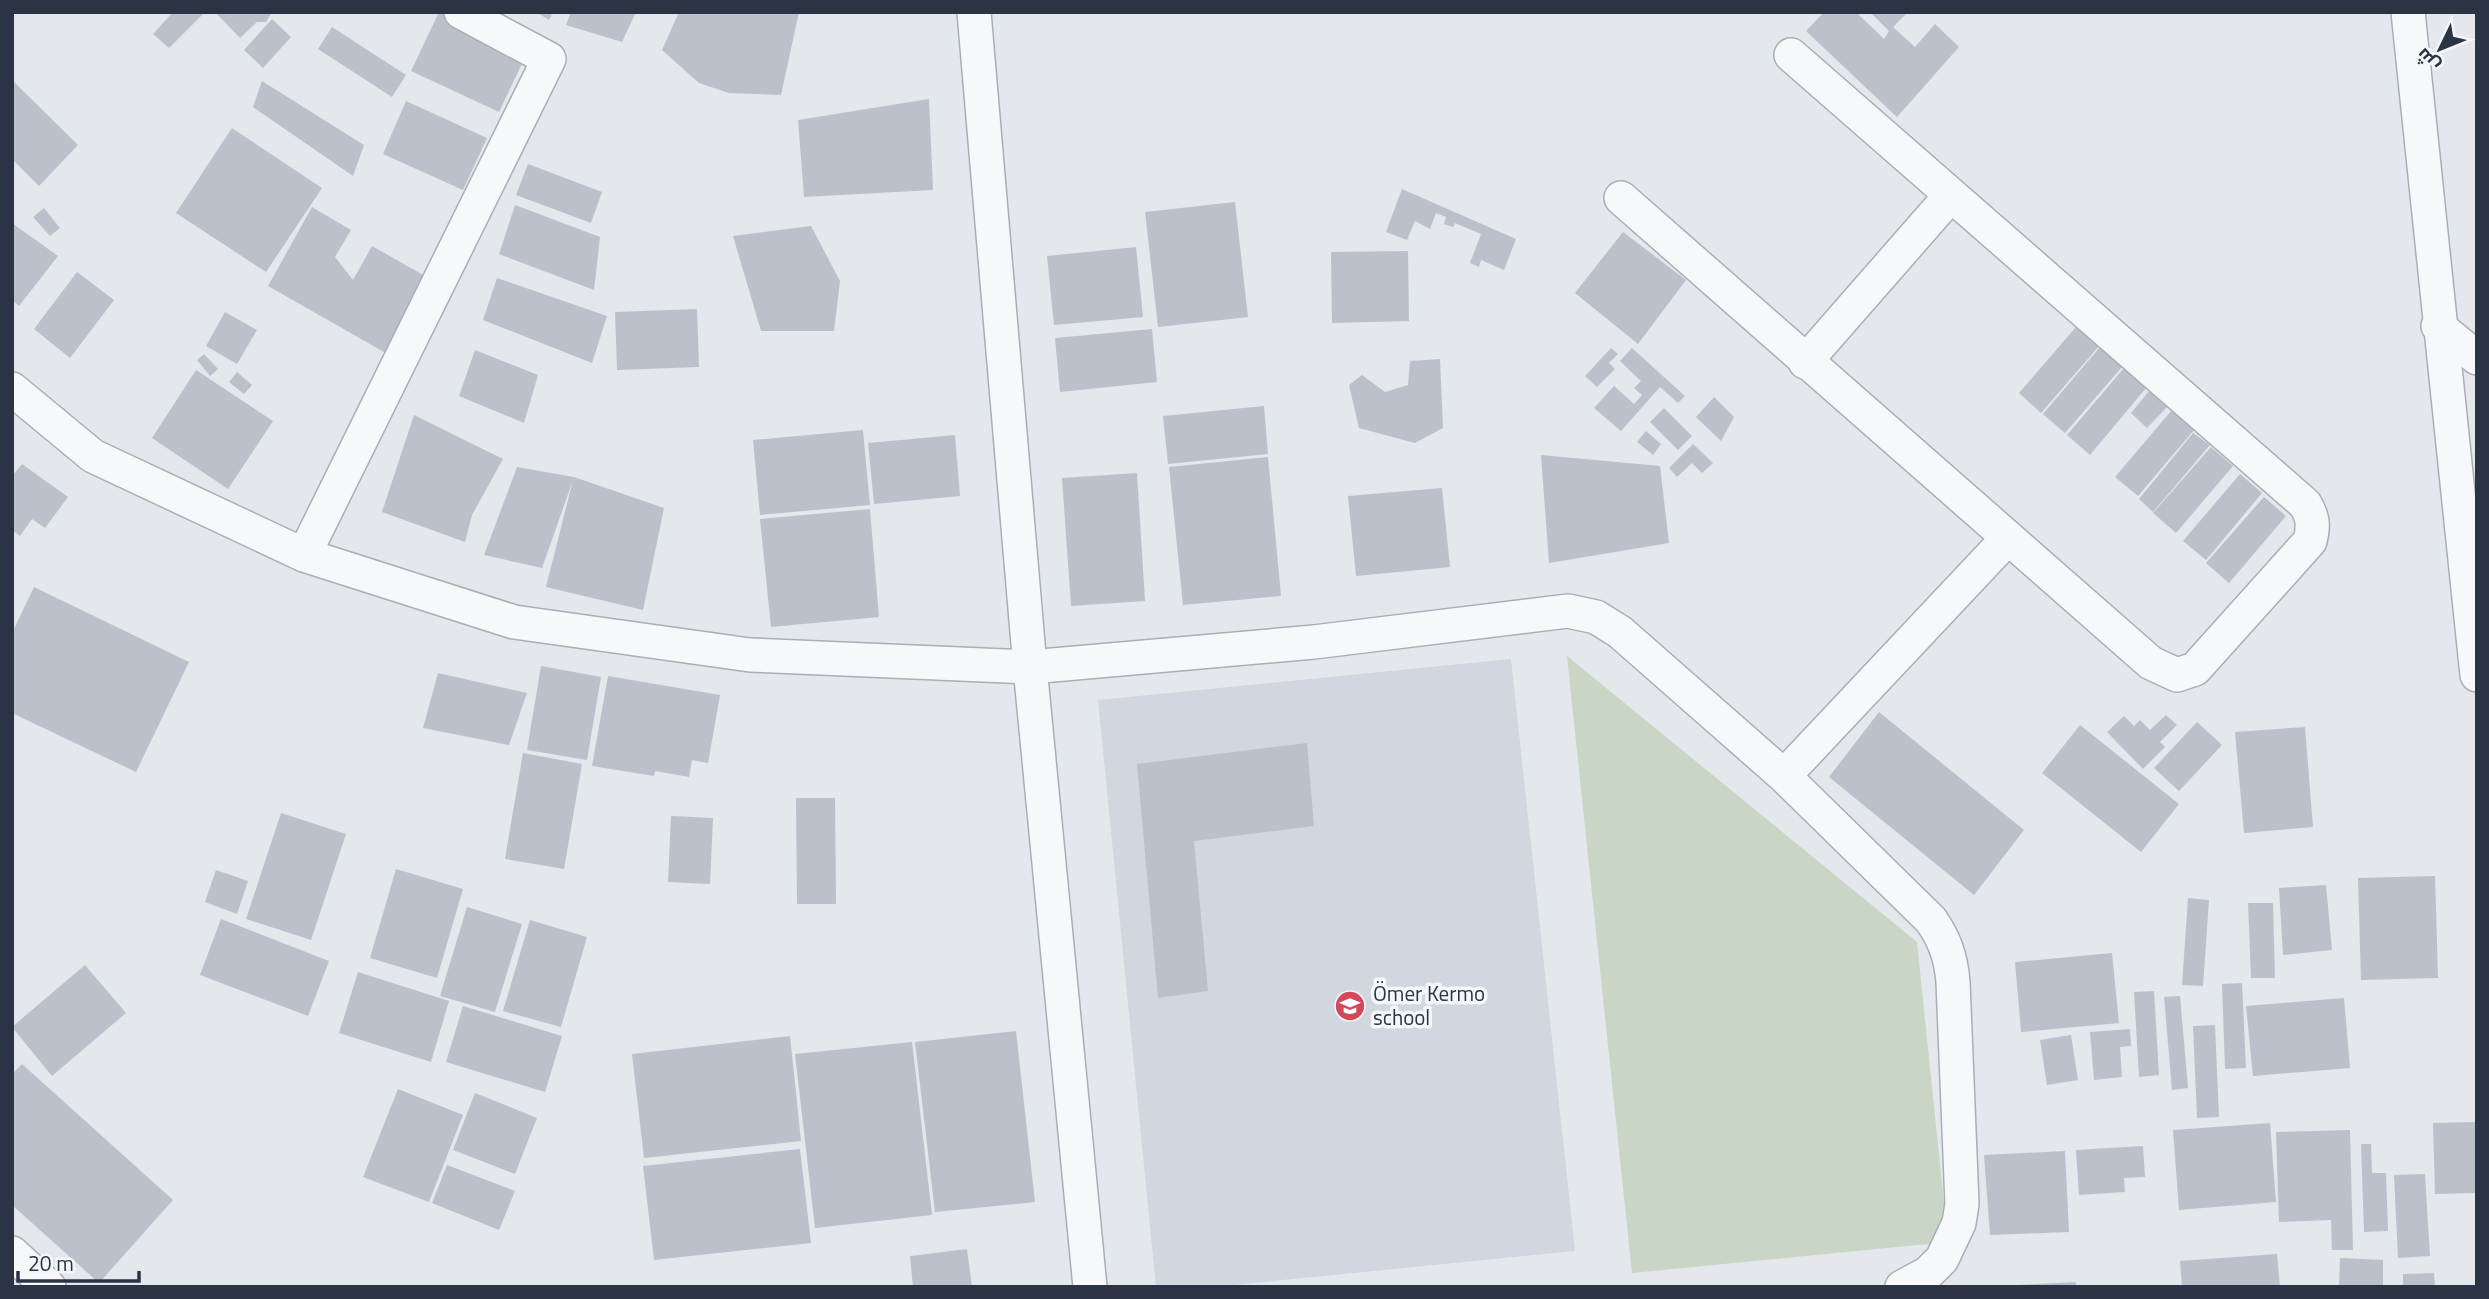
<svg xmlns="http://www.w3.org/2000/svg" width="2489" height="1299" font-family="'Titillium Web',Cairo,sans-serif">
<rect width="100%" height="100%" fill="#e4e7ec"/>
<path fill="#d2d6de" d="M1511,659L1575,1251L1213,1287H1156L1098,700Z"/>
<path fill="#c9d6c5" d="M1567,656L1917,942L1948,1242L1632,1273Z"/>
<path fill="#bbc0ca" d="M173,12H205L169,48L153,34Z
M215,12H272L266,22H257L240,38Z
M439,12H447L528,51L499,112L411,71Z
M536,12H553L549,20Z
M571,12H636L622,42L566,25Z
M679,12H799L781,95L729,93L699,83L662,50Z
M1824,12H1856L1884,39L1889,31L1870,12H1908L1893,27L1915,47L1935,24L1959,47L1897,117L1806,31Z
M272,19L291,37L263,68L244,50Z
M332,27L406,75L392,97L318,49Z
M12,80L78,145L39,186L12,159Z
M262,81L364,145L353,176L253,107Z
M929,99L933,190L804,197L798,120Z
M406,101L487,138L463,190L383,154Z
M232,128L322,188L266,272L176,213Z
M528,164L602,192L591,223L516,195Z
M1402,189L1516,239L1504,270L1481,260L1479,267L1470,263L1481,234L1455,223L1453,227L1444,224L1446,217L1436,213L1430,229L1415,221L1407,240L1386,232Z
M1235,202L1248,317L1158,327L1145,212Z
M515,205L600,237L594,290L499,254Z
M312,207L351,230L335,257L353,280L372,246L432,280L391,356L268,286Z
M44,208L60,228L50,236L33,217Z
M12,223L58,256L19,306L12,300Z
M811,226L840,281L834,331H761L733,236Z
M1623,232L1686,280L1638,344L1575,293Z
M1136,247L1143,317L1054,325L1047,256Z
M1408,251L1409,321L1332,323L1331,252Z
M77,272L114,300L70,358L34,329Z
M497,278L607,316L592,363L483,320Z
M697,309L699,367L617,370L615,312Z
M225,312L257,330L237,364L206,346Z
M2076,327L2099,346L2041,413L2019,393Z
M1152,329L1157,382L1060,392L1055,338Z
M2100,347L2122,367L2065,433L2043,414Z
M1611,348L1618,354L1609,363L1615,369L1597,387L1585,376Z
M1632,348L1685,396L1678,403L1660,387L1621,431L1594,408L1614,386L1634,404L1642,395L1634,388L1641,381L1620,361Z
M475,350L538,375L524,423L459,396Z
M204,354L218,369L210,376L197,360Z
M1440,359L1443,428L1415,443L1359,428L1349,385L1362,375L1385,392L1408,385L1410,361Z
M2124,368L2146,388L2090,455L2067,435Z
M196,370L273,421L228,489L152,438Z
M237,372L252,385L244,394L229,382Z
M2150,390L2169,405L2147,428L2131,413Z
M1714,397L1734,417L1721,441L1696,417Z
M1264,406L1268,454L1168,464L1163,416Z
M1664,408L1692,436L1678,450L1650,422Z
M2172,410L2194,430L2138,496L2115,477Z
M414,415L503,459L472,515L465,542L382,512Z
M863,430L870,505L760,515L753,440Z
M1646,431L1661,444L1653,455L1637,442Z
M2193,433L2210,445L2153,512L2139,499Z
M955,435L960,496L874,504L868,443Z
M1693,444L1713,463L1702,473L1692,463L1677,477L1669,468Z
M2211,447L2233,466L2176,533L2153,513Z
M1541,455L1660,466L1669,543L1549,563Z
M1268,457L1281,596L1183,605L1169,467Z
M22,464L68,497L45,528L32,519L20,536L12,530V476Z
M517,467L574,477L664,508L643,610L546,587L573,480L542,568L484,555Z
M1137,473L1145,601L1071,606L1062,478Z
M2240,474L2262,493L2206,560L2183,541Z
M1442,488L1450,567L1356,576L1348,496Z
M2264,497L2286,516L2229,583L2206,563Z
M870,509L879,617L771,627L760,519Z
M34,587L189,662L136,772L12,713V633Z
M541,666L601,677L587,760L527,750Z
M438,673L527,693L509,745L423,728Z
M608,676L720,695L708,763L692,760L689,777L655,771L654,776L592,766Z
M1879,712L2024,830L1974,895L1829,777Z
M2166,715L2177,725L2160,742L2165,747L2143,769L2107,732L2124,716L2134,726L2140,720L2150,730Z
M2197,722L2222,745L2179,791L2154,768Z
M2080,725L2179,804L2141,852L2042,773Z
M2305,727L2313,827L2244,833L2235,732Z
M1307,743L1314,826L1194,841L1208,991L1158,998L1137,764Z
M523,753L582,764L564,869L505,859Z
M796,798H835L836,904H797Z
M281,813L346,834L311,940L246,919Z
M671,816L713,818L710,884L668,882Z
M396,869L463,889L437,978L370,958Z
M216,870L248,881L237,914L205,902Z
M2435,876L2438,978L2361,980L2358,878Z
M2326,885L2332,950L2283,955L2279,888Z
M2188,898L2209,900L2203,986L2182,985Z
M2248,903H2273L2275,978H2251Z
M467,907L522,924L495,1012L440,996Z
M221,919L329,961L308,1016L200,975Z
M530,920L587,937L561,1027L503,1011Z
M2112,953L2119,1023L2021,1032L2015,962Z
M85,965L126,1013L52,1076L12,1027Z
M358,972L449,1001L431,1062L339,1033Z
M2242,983L2246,1068L2225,1069L2222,984Z
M2154,991L2159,1075L2139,1077L2134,992Z
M2180,996L2188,1088L2172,1090L2164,997Z
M2344,998L2350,1068L2253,1076L2246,1006Z
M463,1006L562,1036L545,1092L446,1062Z
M2215,1025L2219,1117L2197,1118L2193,1026Z
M2130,1029L2131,1046L2120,1047L2122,1077L2094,1080L2090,1032Z
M1016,1031L1035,1202L935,1212L915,1042Z
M2071,1035L2078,1080L2047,1085L2040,1040Z
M790,1036L801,1141L644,1158L632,1054Z
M912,1042L932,1215L815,1228L795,1054Z
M22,1064L173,1200L99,1283L12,1205V1074Z
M398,1089L463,1115L429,1202L363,1177Z
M475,1093L537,1118L515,1174L453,1150Z
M2477,1122V1193L2435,1194L2433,1123Z
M2270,1123L2276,1202L2179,1210L2173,1130Z
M2350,1130L2353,1250H2332L2331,1220L2279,1222L2276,1132Z
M2361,1144H2371L2372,1173H2386L2388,1231L2364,1232Z
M2143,1146L2145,1177L2124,1178L2125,1192L2079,1195L2076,1150Z
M800,1149L811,1243L654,1260L643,1166Z
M2065,1151L2069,1232L1990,1235L1984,1155Z
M447,1165L515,1191L499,1230L432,1203Z
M2425,1174L2430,1256L2398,1258L2394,1175Z
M967,1249L972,1287H913L910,1256Z
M2277,1254L2280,1287H2182L2180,1261Z
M2340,1258L2383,1260V1287H2339Z
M2434,1273L2435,1287H2403V1274Z
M2076,1282V1287H2017V1285Z"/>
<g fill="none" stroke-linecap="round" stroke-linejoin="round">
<g stroke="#a9aeb7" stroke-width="36">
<path id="minor" d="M974,12L1030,667L1090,1287
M2408,12L2477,675
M1621,198L2151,663L2177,675L2195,669L2310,541C2314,526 2313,517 2305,504L1791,55
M2438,326L2477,358
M1805,362L1951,195
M12,389L93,456L304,555L514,622L750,655L1030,667L1314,642L1568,611L1596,617L1620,632L1784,776L1931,920C1945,940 1951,958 1953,982L1962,1204L1959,1223L1942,1259L1928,1273L1902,1287
M304,555L549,59L461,12
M1784,776L2007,539
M12,1253L49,1287"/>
</g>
<use href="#minor" stroke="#f7f8fa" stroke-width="33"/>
</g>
<defs>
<g id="school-disc" transform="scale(1.575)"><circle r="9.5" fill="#d1495b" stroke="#f4f6f9"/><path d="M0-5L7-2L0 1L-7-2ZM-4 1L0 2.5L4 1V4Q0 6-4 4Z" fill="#fff"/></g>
</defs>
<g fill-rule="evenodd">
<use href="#school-disc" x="1350" y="1006"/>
</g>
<g text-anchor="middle" stroke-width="7" stroke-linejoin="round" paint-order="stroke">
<g font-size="21" fill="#2b3445" stroke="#f4f6f9" text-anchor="start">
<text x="1373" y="1001">Ömer Kermo<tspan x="1373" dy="24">school</tspan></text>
</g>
</g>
<rect width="2489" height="1299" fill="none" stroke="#2b3445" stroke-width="28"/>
<g transform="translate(2440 49) rotate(227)" stroke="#f4f6f9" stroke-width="5" paint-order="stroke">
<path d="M0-5L12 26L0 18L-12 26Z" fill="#2b3445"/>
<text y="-10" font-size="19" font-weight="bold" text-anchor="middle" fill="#2b3445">ش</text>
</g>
<path d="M18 1271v10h121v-10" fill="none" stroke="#2b3445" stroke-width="3.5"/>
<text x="28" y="1271" font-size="21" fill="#2b3445" stroke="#f4f6f9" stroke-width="5" paint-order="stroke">20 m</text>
</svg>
